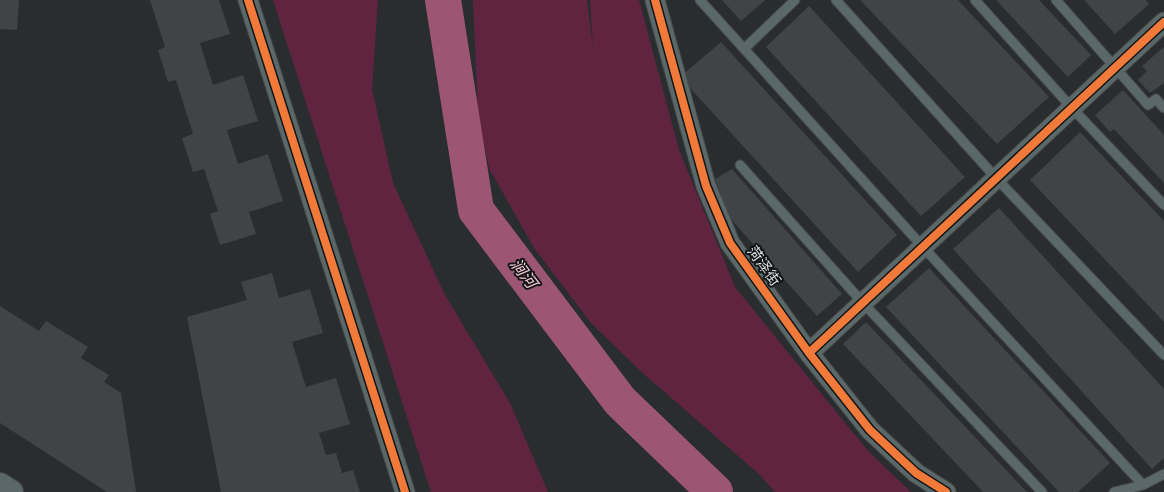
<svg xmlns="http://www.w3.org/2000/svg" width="1164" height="492" font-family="'Titillium Web','Noto Sans SC',sans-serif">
<rect width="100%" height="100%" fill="#2a2d2e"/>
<path fill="#602441" d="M273,0H378L372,89L393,183L445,295L510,403L548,492H431Z
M473,0H587L593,47L590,0H639L679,150L735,287L868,451L911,492H775L760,475L646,376L591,323L534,248L489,168L478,112Z"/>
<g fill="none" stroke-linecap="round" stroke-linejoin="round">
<path stroke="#9d5574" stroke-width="36" d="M443,0L476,210L620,401L715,492"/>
</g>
<path fill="#414445" d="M0,0H19L17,30L0,29Z
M150,0H219L230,34L200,43L213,85L243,75L258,121L227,130L238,164L268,154L283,201L249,212L256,234L220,245L210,214L218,211L204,169L193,172L182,138L193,134L176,80L168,82L158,50L165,47Z
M722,0H765L741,21Z
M860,0H958L1049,97L997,144Z
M996,0H1039L1091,55L1068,77Z
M1084,0H1146L1149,4L1115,34Z
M809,6L965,177L921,216L766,47Z
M721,42L897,235L858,272L680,77Z
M1164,47V83L1150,93L1138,80L1147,71L1142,66Z
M1123,90L1164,135V183L1114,129L1110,132L1095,115Z
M1080,132L1164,221V322L1030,180Z
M732,169L842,294L817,316L729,217L715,179Z
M999,208L1164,389V458L1152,469L953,249Z
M929,268L1110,463L1078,492H1059L886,307Z
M272,273L279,298L310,289L323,333L292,342L306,387L336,378L350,424L319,433L326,455L336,453L342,473L353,470L360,492H221L187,317L247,300L241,282Z
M0,306L39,331L46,321L88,347L81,358L109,375L104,382L121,393L136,492H107L0,423Z
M866,322L1027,492H983L843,344Z"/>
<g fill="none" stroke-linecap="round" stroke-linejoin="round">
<g stroke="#474949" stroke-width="11">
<path id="service" d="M700,0L923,247L1143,485
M836,0L997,179L1164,355
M975,0L1072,108L1164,205
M1056,0L1148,105L1156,99L1164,108
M744,49L795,0
M740,165L863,303L1042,492
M1114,492L1143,485L1164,474"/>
</g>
<g stroke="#474949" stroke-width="21">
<path id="minor" d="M248,0L405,492
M655,0L706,186L730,243L809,353L870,430L916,473L946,492
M809,353L1164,22"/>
</g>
<g stroke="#474949" stroke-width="26">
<path id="tertiary" d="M0,485L11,492"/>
</g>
<use href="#service" stroke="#5a686a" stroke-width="9"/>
<use href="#minor" stroke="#5a686a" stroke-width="19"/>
<use href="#tertiary" stroke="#5a686a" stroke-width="24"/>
<g stroke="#131616" stroke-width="11">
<path id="cycleway" d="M248,0L405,492
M655,0L706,186L730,243L809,353L870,430L916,473L946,492
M809,353L1164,22"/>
</g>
<use href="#cycleway" stroke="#f17a3a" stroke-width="8"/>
</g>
<g text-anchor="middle" stroke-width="4" stroke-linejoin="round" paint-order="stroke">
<g font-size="15" fill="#dadede" stroke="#131616">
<text transform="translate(764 266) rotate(54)" y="5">菏泽街</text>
</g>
<g font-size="16" font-style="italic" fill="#f9cbdb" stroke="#131616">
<text transform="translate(524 273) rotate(53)" y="6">涧河</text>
</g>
</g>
</svg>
